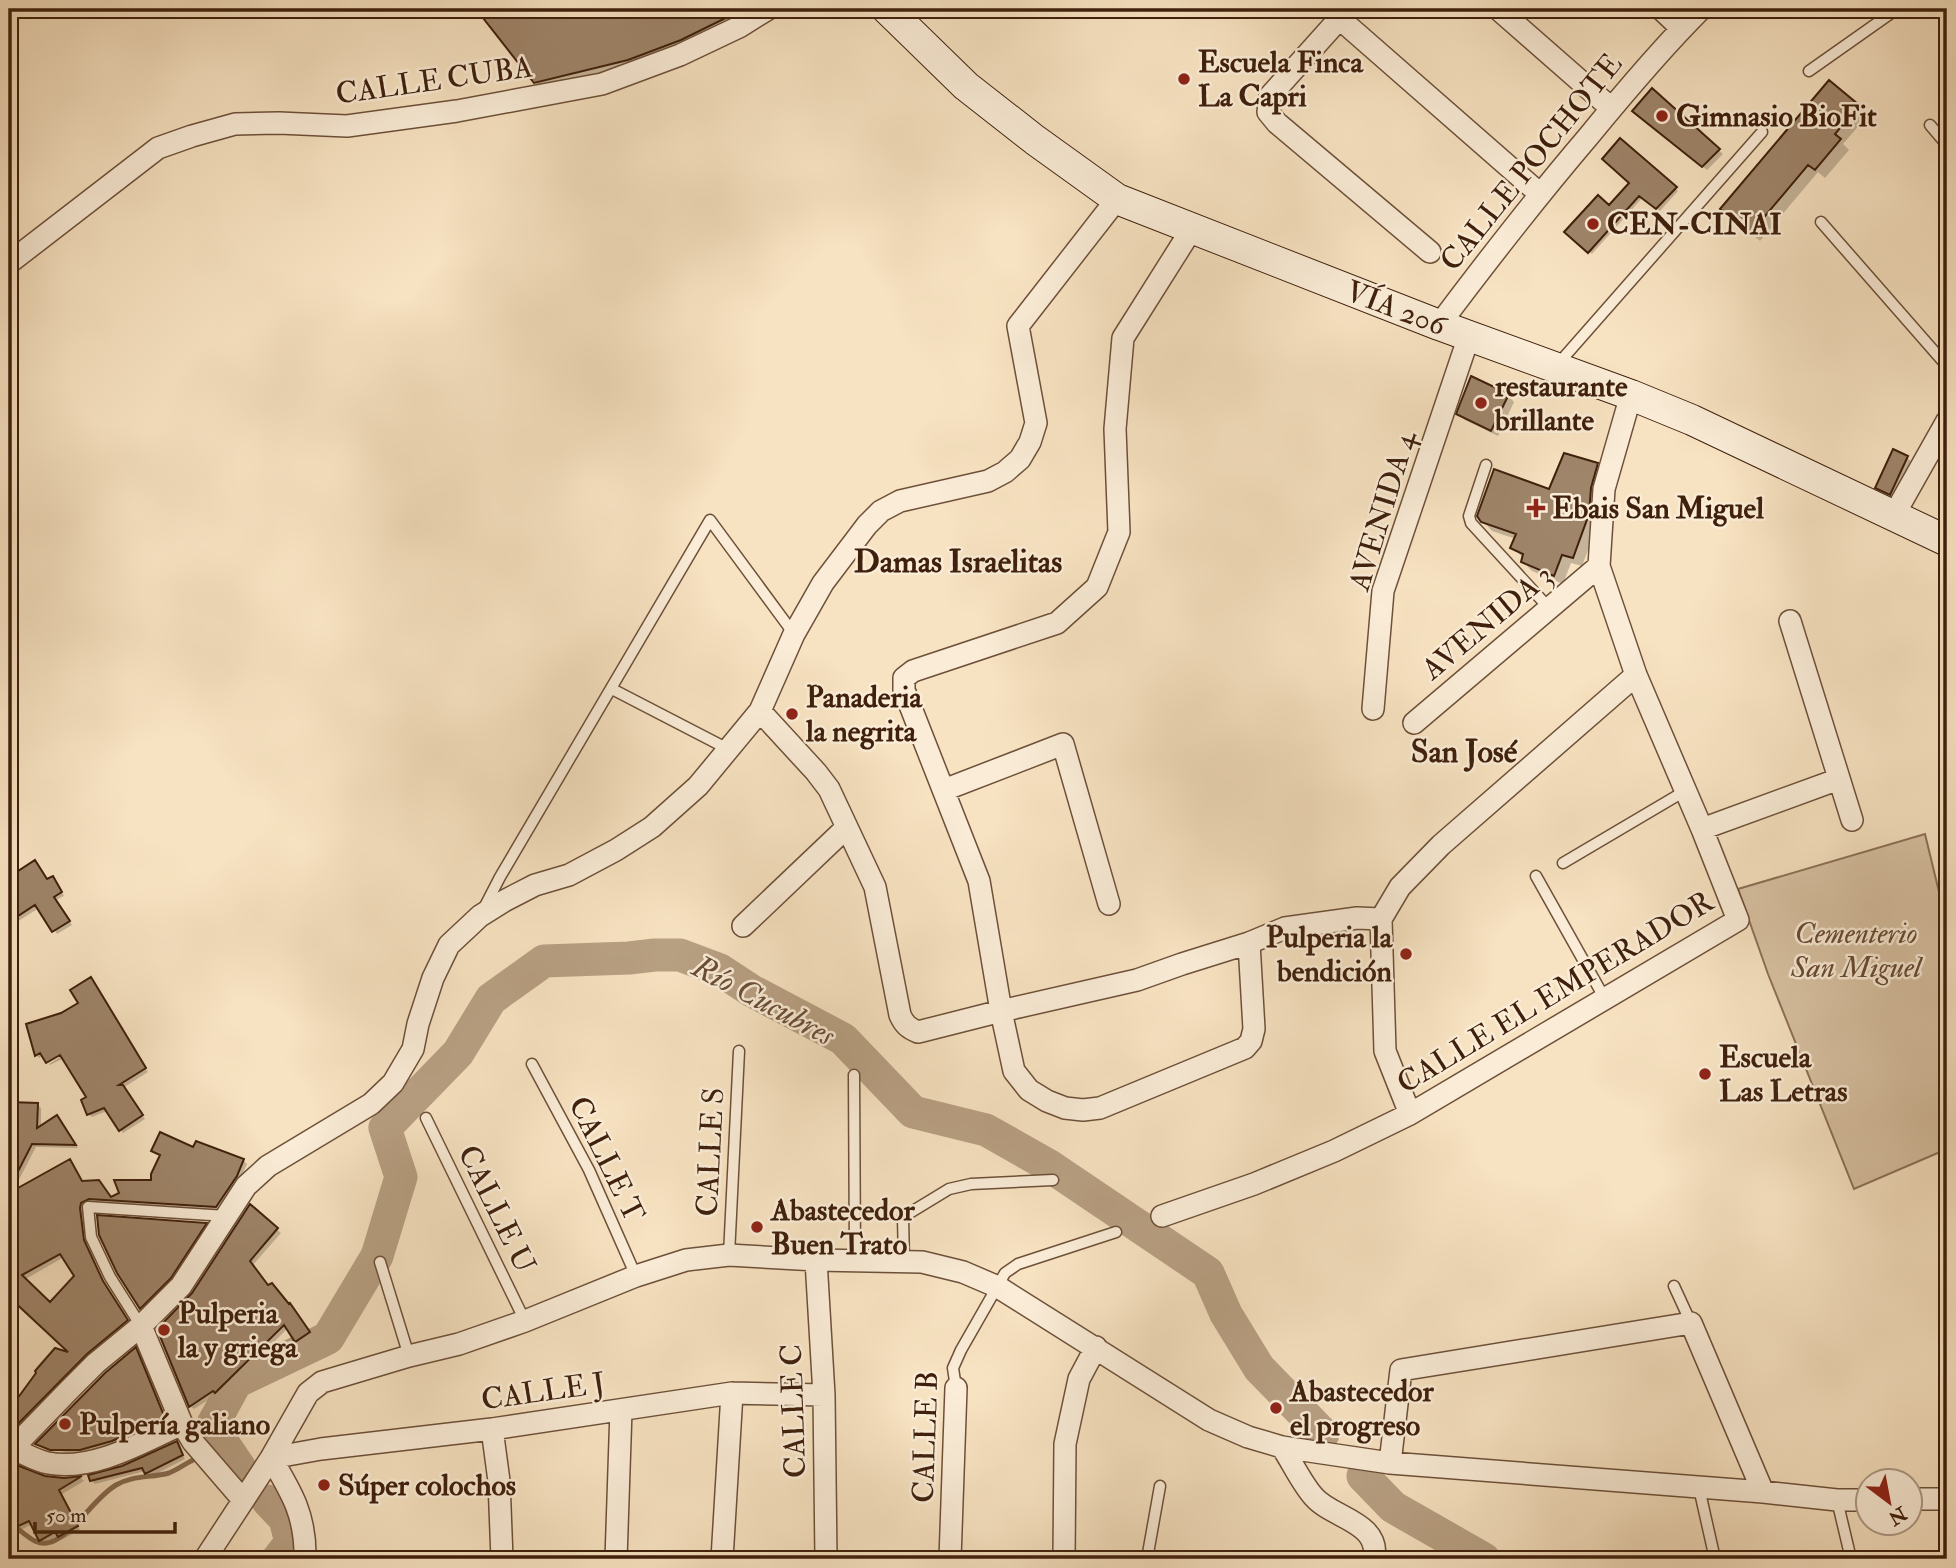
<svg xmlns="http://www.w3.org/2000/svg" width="1956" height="1568" font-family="'IM FELL Double Pica',serif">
<rect width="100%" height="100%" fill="#f7e2c1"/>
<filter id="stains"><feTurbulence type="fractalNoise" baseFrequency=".00286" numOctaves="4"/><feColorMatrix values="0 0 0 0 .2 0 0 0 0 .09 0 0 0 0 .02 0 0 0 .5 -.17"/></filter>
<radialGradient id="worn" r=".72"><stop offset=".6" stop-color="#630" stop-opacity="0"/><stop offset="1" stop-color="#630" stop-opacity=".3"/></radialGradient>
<path fill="#d8c1a2" stroke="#8c7057" stroke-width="2" d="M1925,834L1947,925V1149L1854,1189L1768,974L1738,889Z"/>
<path fill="#0003" fill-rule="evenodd" d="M478,9H767L681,52L544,92L535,82Z
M1829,83L1867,116L1843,144L1849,150L1825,178L1818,172L1760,241L1732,218Z
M1652,91L1723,154L1707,170L1638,115Z
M1620,140L1678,191L1660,211L1643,197L1592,254L1567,232L1609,207L1631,183Z
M1508,395L1514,402L1498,436L1465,420L1459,414Z
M1893,452L1907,458L1912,462L1895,498L1882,491L1878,487Z
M1597,464L1606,473L1598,524L1582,566L1571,563L1563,584L1532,571L1523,562L1524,558L1512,548L1516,539L1492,531L1480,518L1550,491Z
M9,828L15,836L9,840Z
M9,860L17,873L47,881H56L64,896L56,900L72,925L57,934L39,908L9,927Z
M91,979L148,1072L123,1088L145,1119L123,1133L107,1111L92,1117L89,1114V1098L64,1058L50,1065L49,1064L68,1052L43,1055L39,1058L36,1055L61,1015L81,1003Z
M37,1104L41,1108V1128L60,1121L78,1148L36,1147L12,1193L69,1161L83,1182L111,1199L153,1182L162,1156L153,1150H194L243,1160L247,1164L240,1180L220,1210L84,1208L87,1246L106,1286L130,1324L9,1441V1414L74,1356L11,1297L9,1303V1137ZM64,1257L76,1277L50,1304L24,1280Z
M250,1207L281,1233L252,1266L269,1287L294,1309L313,1336L300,1345L288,1328L220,1396L218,1394L194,1409L190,1406L193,1294Z
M206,1224L208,1227L173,1280L143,1310L141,1308Z
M9,1337L15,1339L19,1343L14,1359L9,1357Z
M138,1352L166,1420L132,1437L99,1449L69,1453L39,1446L37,1444Z
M176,1443L185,1459L150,1477L145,1471L95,1484L91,1480Z
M9,1466H14L46,1478L63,1479L81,1478L84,1481L62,1494L80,1530L63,1539L59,1535L44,1543L32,1524L19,1531L9,1515Z"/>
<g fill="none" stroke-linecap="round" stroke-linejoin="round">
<path stroke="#886d53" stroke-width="5" d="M209,1450L221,1440
M9,1523C23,1530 34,1548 51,1542C73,1535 94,1498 116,1485C133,1475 151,1478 169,1473C177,1470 185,1464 193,1460"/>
<path stroke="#b8a083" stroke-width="33" d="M240,1468L221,1440L213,1424L236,1382L328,1338L377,1256L401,1177L385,1128L458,1053L491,999L544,961L629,958L655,955H680L720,970L752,991L843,1039L913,1112L986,1130L1048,1165L1208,1273L1226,1314L1259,1368L1323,1434
M1363,1476L1393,1507L1484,1559
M268,1501L285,1519L291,1542L278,1559"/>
</g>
<path fill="#9f856a" stroke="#3f200c" stroke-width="2" fill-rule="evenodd" d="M476,9H744L681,40L628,60L534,83Z
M1829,80L1859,105L1835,134L1841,139L1815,170L1808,165L1750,234L1720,209Z
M1652,88L1720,149L1702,167L1632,111Z
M1620,138L1677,187L1656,209L1639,196L1588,253L1564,232L1598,195L1609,205L1629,183L1602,159Z
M1471,376L1509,394L1491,431L1456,414Z
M1893,449L1908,456L1890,495L1875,488Z
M1564,453L1598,463L1591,488L1589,514L1573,558L1562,555L1554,576L1521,562L1523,554L1510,548L1516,534L1481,522L1477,516L1494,469L1549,489Z
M35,860L47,879L53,876L62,892L54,897L70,921L52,932L35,905L9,922V877Z
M91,977L146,1068L119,1085H123L143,1115L119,1131L104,1108L87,1115L81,1100L86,1097L60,1055L46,1063L40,1053L35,1056L26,1024L61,1013L78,1003L70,990Z
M9,1102L38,1103L37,1128L57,1115L76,1145L32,1144L9,1189Z
M160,1132L193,1147L196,1141L244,1159L237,1176L216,1207L89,1199L81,1203L80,1208L84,1240L103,1281L128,1320L87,1354L9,1433V1410L36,1373L35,1371L55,1348L68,1352L9,1297V1193L70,1159L82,1181L99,1180L111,1197L119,1193L114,1180H151V1174L160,1155L151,1151ZM60,1254L74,1276L50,1302L22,1275Z
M250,1204L278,1228L250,1261L268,1285L272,1283L289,1304L290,1303L310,1332L295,1342L284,1325L215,1393L213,1391L189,1407L157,1329L192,1293Z
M97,1215L207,1223L171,1278L140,1309L117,1273L99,1235Z
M136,1347L165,1418L112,1441L80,1450H50L35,1444L105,1373Z
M177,1441L183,1455L145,1474L142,1468L90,1481L88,1475L122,1466Z
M14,1464L45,1476L64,1478L82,1476L59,1490L78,1526L58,1537L55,1532L39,1541L29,1521L14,1528L9,1519V1465Z"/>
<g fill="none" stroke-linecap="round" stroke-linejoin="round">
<g stroke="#6d5039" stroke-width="13">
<path id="lane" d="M1809,71L1897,9
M1930,125L1947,145
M1821,222L1947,366
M1558,364L1762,132
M1486,465L1469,516L1471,523L1549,608
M612,689L728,749
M1563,863L1685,791
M1536,876L1605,999
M1946,885L1947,884
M484,908L500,877L710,520L794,634
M532,1064L589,1170L636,1276
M854,1075L855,1261
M426,1118L525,1321
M729,1255L739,1051
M380,1262L409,1356
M904,1262L903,1217L949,1189L971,1184L1053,1180
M1674,1286L1691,1323
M141,1326L110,1277L91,1237L88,1207L226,1216
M956,1388L953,1368L961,1350L1005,1273L1018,1264L1116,1232
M1699,1488L1715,1559
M1837,1500L1851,1559
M1147,1559L1160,1486"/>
</g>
<g stroke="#6d5039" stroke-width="24">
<path id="street" d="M1348,9L1270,96L1268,112L1277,123L1430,252
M1498,9L1611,108
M1661,9L1681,28
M1340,19L1540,194
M1193,227L1123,338L1115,429L1119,532L1097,587L1057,623L913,671L904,678V690L979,881L1001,1011L1014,1071L1029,1090L1047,1101L1065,1108L1083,1110L1100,1108L1245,1048L1251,1041L1254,1029L1249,943
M9,263L158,148L192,136L235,124L279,123L347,126L457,111L602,84L680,55L739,27L768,9
M1439,325C1487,261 1536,198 1588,137C1624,93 1661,49 1701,9
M1894,515L1947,421
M1790,621L1852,820
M1373,709L1383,591L1469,336
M760,711L816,772L829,789L875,887L900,1015C904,1024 908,1028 918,1032L1001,1011L1137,980L1182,964L1249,943L1285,928L1357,918L1381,919
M1414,723L1599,566
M944,790L1063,744L1109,904
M1702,829L1839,779
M1381,919L1400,887L1441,845L1636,675
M1381,919L1385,1051L1410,1114
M743,926L846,828
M1162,1216L1254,1184L1334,1151L1410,1114L1738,920L1702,829L1636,675L1599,566L1604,489L1631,395
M816,1260L824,1395L826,1559
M141,1326L182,1424L193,1442L243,1500
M492,1429L499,1481L502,1559
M1282,1447C1292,1462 1302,1484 1314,1497C1332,1518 1381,1522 1374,1559
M13,1449C24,1453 36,1461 48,1463C92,1472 143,1442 182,1424
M9,1452L70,1389L96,1363L141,1326L181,1286L246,1186L268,1166L371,1104L393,1083L413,1049L418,1024L433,978L449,945L480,916L504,901L535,885L569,875L616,850L652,827L698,786L760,711L794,634L823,583L867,525L881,511L900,501L988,481L1005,472L1020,459L1030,442L1036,423L1018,326L1117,199
M271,1458L321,1449L492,1429L732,1393L824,1395
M271,1458C292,1493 306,1516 305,1559
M1390,1463L1401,1370L1691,1323L1763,1492
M1910,1499H1947
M205,1559L271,1458L308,1393L322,1382L409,1356L459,1344L525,1321L636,1276L686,1260L729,1255L816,1260L922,1262L963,1272L998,1287L1209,1420L1248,1437L1282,1447L1390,1463L1763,1492L1837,1500H1868
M616,1559L621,1410
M722,1559L732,1393
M950,1559L956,1388
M1064,1559L1065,1444L1079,1379L1096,1347"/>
</g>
<g stroke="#3f200c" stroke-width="32">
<path id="secondary" d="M887,9L966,86L1035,140L1117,199L1439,325L1631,395L1692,420L1947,541"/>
</g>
<use href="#lane" stroke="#faecd7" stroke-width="10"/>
<use href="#street" stroke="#faecd7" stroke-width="21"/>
<use href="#secondary" stroke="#faecd7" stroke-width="30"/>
</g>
<g fill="#8f2418" stroke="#faecd7" stroke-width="2.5">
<circle cx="1184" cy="79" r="7"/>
<circle cx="1662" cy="116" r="7"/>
<circle cx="1593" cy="224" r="7"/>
<circle cx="1481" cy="403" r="7"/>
<path d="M1532.5 497.5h7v7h7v7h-7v7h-7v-7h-7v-7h7z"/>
<circle cx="792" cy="714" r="7"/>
<circle cx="1406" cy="954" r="7"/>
<circle cx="1705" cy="1074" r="7"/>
<circle cx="757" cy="1227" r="7"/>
<circle cx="164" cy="1330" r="7"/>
<circle cx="1276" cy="1408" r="7"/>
<circle cx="65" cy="1424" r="7"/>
<circle cx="324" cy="1485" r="7"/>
</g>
<g text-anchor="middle" stroke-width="5" stroke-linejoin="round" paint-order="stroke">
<g font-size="30" font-weight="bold" fill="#3f200c" stroke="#faecd7" text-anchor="start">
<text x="1198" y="72">Escuela Finca<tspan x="1198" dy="34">La Capri</tspan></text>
<text x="1676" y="126">Gimnasio BioFit</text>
<text x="1607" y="234">CEN-CINAI</text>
<text x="1495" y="396">restaurante<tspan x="1495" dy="34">brillante</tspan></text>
<text x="1552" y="518">Ebais San Miguel</text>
<text x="806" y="707">Panaderia<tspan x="806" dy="34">la negrita</tspan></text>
<text x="1392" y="947" text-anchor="end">Pulperia la<tspan x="1392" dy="34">bendición</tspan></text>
<text x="1719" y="1067">Escuela<tspan x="1719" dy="34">Las Letras</tspan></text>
<text x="771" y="1220">Abastecedor<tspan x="771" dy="34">Buen Trato</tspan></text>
<text x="178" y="1323">Pulperia<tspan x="178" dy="34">la y griega</tspan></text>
<text x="1290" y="1401">Abastecedor<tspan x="1290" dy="34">el progreso</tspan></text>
<text x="79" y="1434">Pulpería galiano</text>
<text x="338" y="1495">Súper colochos</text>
</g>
<g font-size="30" fill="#3f200c" stroke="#faecd7">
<text transform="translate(434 80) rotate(-8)" y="10">CALLE CUBA</text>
<text transform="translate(1531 162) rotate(-51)" y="10">CALLE POCHOTE</text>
<text transform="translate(1396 308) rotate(21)" y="10">VÍA 206</text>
<text transform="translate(1382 511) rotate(-73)" y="10">AVENIDA 4</text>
<text transform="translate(1487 622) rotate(-40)" y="10">AVENIDA 3</text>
<text transform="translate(1555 992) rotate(-31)" y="10">CALLE EL EMPERADOR</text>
<text transform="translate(710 1152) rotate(-87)" y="10">CALLE S</text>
<text transform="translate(607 1159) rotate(64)" y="10">CALLE T</text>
<text transform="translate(497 1209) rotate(64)" y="10">CALLE U</text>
<text transform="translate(543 1391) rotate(-8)" y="10">CALLE J</text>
<text transform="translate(793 1411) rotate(-92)" y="10">CALLE C</text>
<text transform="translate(925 1437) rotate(-88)" y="10">CALLE B</text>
</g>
<g font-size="30" font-style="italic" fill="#654832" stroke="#faecd7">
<text x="1856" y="943">Cementerio<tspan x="1856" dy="34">San Miguel</tspan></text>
</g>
<g font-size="32" font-weight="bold" fill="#3f200c" stroke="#faecd7">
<text x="958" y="572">Damas Israelitas</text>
<text x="1464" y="762">San José</text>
</g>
<g font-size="32" font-style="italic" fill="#694d36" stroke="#faecd7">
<text transform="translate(764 1000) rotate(28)" y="11">Río Cucubres</text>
</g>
</g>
<rect width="1956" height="1568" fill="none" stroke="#f7e2c1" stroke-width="35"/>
<rect x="10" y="10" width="1935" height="1547" fill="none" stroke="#3f200c" stroke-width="3.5"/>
<rect x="18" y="18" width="1921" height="1533" fill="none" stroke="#3f200c" stroke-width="2"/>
<g transform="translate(1889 1502) rotate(148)"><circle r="33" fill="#faecd7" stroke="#af9a86" stroke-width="2"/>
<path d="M0-5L12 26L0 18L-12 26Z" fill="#8f2418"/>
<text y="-10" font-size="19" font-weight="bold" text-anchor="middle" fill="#3f200c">N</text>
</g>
<path d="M35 1522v10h140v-10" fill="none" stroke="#3f200c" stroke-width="3.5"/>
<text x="46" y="1522" font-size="21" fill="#3f200c" stroke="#faecd7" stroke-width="5" paint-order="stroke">50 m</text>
<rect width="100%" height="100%" filter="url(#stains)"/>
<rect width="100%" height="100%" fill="url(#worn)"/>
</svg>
